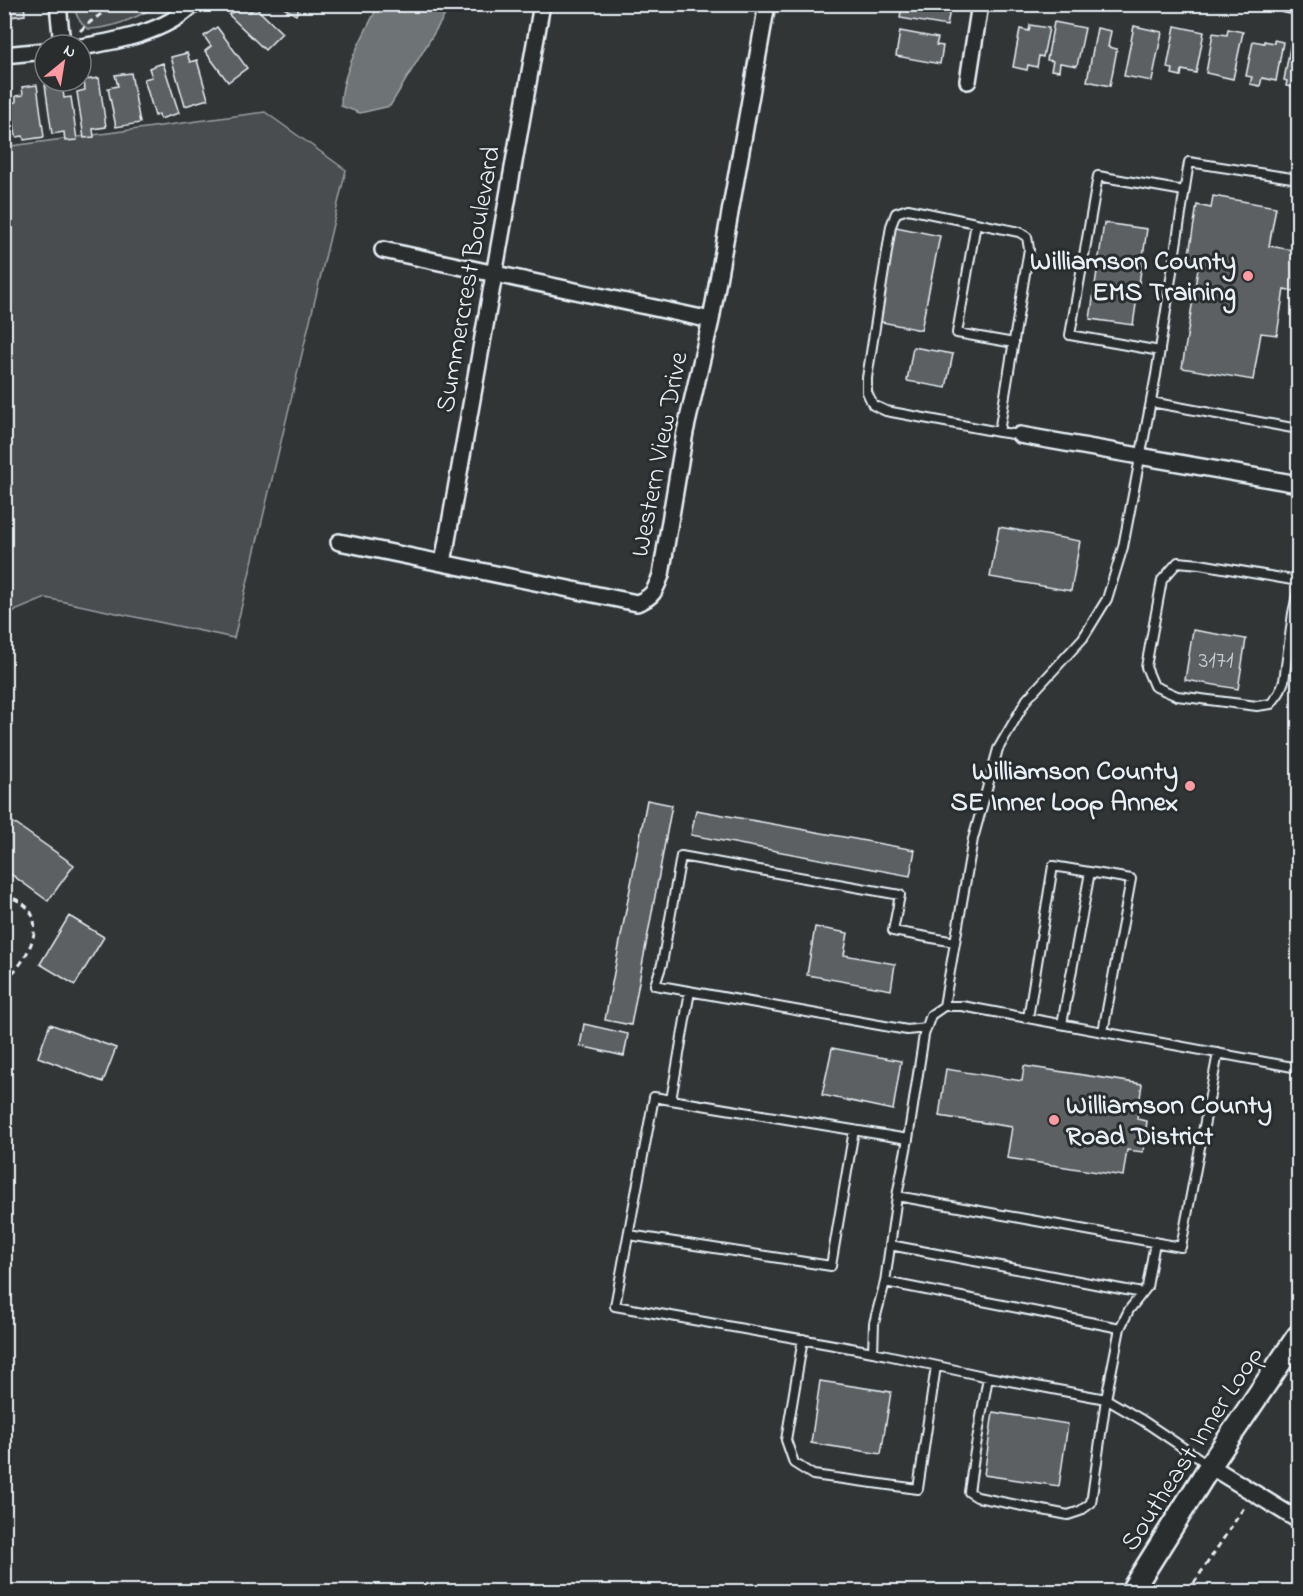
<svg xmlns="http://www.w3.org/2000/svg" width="1303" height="1596" font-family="'Indie Flower',sans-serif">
<rect width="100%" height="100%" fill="#323536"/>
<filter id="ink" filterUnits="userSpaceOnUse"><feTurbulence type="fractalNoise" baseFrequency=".0167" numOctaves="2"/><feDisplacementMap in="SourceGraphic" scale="12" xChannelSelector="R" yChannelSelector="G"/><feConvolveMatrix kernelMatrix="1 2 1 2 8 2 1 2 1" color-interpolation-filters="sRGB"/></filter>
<g filter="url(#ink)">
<path fill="#494d4f" stroke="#989fa4" stroke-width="1.5" d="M74,5V4L160,5C138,16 114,29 88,29C79,22 76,16 74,5Z
M265,112L346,170L234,638L46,598L5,615L4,147Z"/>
<path fill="#6e7376" stroke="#9fa5aa" stroke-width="1.5" d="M379,4L451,5L390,106L360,113L341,106C340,74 365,33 379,4Z"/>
<path fill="#5c6063" stroke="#e8f1f8" stroke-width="1.5" d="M4,4H24L25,15L10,17L11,24L4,25Z
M240,4H243L250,12L255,7L282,33L265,50L229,15Z
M277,4H301L296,15Z
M902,4H944L943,9L950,10L947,26L900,18Z
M1054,22L1085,28L1077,66L1060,63L1059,71L1051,70L1053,61L1047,60Z
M1030,25L1049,28L1043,57L1039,56L1037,67L1028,65L1027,70L1013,67L1020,29L1029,31Z
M1134,26L1162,32L1152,81L1124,76Z
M1175,26L1204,32L1196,73L1182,70L1181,76L1172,74L1173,69L1167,68Z
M217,27L247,68L228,82L205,51L211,46L204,36Z
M1097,28L1111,31L1108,47L1117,49L1110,86L1087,81Z
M1228,29L1243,32L1233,79L1206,73L1213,33L1227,35Z
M900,31L938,38L936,45L943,46L940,64L896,56Z
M1274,40L1283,42L1276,81L1262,78L1260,86L1250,84L1252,77L1246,76L1253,41L1264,43V41L1274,43Z
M1291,42L1298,44V88L1286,86L1287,81L1284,80Z
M187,53L190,62L197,60L208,99L185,106L171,57Z
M163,63L179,113L160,119L159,114L155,116L144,79L152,77L149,68Z
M131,73L140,123L116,127L108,88L118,86L115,75Z
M99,78L106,127L93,129L94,137L84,138L77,92L85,90L84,80Z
M62,83L64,98L71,97L77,140L65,141L64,132L52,134L45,85Z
M37,85L44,137L24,140L23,136L16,137L11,103L16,102V96L23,95L22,87Z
M1213,196L1276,207L1269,246L1298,251V292L1284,289L1277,335L1261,333L1253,380L1182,368L1199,262L1188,260L1197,205L1211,208Z
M1104,223L1147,229L1133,325L1090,319Z
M896,227L940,236L921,330L877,321Z
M913,347L953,354L946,388L907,381Z
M999,527L1080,541L1071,591L990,577Z
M1193,630L1246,639L1238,689L1185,680Z
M647,800L672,805L631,1025L605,1020Z
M696,810L915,850L910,876L691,835Z
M4,816L74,865L48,901L4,869Z
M69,916L104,937L75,985L40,964Z
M815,927L848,933L844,955L895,964L891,990L807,975Z
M50,1024L116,1048L103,1082L38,1057Z
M584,1024L628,1034L624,1056L580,1046Z
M832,1048L901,1061L893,1110L822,1095Z
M1024,1066L1142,1084L1137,1119L1147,1121L1143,1152L1127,1150L1123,1176L1007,1158L1012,1127L939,1116L946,1069L1022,1081Z
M820,1381L891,1392L881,1454L811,1443Z
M993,1412L1068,1424L1059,1486L984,1475Z"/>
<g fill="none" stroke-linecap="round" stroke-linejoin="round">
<g stroke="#e8f1f8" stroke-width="12">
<path id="lane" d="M976,223L957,333L1014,343
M1160,351L1070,335L1098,176L1184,191
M1151,402L1298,429
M999,432L886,411L873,405L867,392V378L891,226L896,213L908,209L1019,232L1027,237L1029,249L999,432L1020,435
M1298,581L1200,564L1178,562L1162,580L1146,667L1154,686L1177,696L1257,706L1271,704L1279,693L1284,681L1293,613L1298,591
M690,991L671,1100L908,1139
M944,1006L973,839L998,749L1027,699L1083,638L1107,599L1123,547L1156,375L1189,162L1298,179
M1028,1018L1053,866L1131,879L1103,1032
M1062,1024L1090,872
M926,1028L907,1030L655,985L662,964L681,856L900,895L893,931L955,942
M671,1100L654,1097L615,1306L873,1352
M897,1196L1181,1247L1218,1053
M629,1235L831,1266L854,1130
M890,1245L1142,1293
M885,1282L1120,1328
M803,1339L786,1440L794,1463L813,1475L918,1489L936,1366
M988,1377L974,1457L969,1492L977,1497L1068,1515L1080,1511L1091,1503L1106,1399L1120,1328L1129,1310L1147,1287L1155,1242
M1209,1465L1142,1420L1106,1399L988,1377L873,1352L874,1323L885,1282L897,1196L908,1139L924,1035L931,1015L944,1006H962L1298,1068"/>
</g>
<g stroke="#e8f1f8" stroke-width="20">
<path id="street" d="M58,4L62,45
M1286,4L1298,6
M81,47C117,41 167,32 193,4
M4,55L45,51
M968,81L980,4
M383,250L711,320
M1020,435L1298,484
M339,542L637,603C653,597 655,591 661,575L685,432L711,320L767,4
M443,563L542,4
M1210,1466L1298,1520"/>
</g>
<g stroke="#e8f1f8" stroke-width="26">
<path id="secondary" d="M1131,1592L1210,1466L1298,1336"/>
</g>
<path stroke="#e8f1f8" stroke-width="3" stroke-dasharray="6 4.5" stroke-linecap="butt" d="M80,31C93,19 105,10 122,4
M4,895C43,906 40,934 21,963C16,970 10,975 4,981
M1188,1592L1245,1506"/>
<use href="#lane" stroke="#2a2d2e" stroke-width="8"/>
<use href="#street" stroke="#2a2d2e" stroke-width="15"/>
<use href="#secondary" stroke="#2a2d2e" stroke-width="21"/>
</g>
</g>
<g fill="#ff9aa2" stroke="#2a2d2e" stroke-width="2">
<circle cx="1248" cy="276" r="6"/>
<circle cx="1190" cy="786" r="6"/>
<circle cx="1054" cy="1120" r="6"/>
</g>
<g text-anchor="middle" stroke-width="6" stroke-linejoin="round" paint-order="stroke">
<g font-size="24" fill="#c5cdd3">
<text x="1216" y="667">3171</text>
</g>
<g font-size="27" font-weight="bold" fill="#e8f1f8" stroke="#2a2d2e" text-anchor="end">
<text x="1236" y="269">Williamson County<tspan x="1236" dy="31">EMS Training</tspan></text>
<text x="1178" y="779">Williamson County<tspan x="1178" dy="31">SE Inner Loop Annex</tspan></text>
<text x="1066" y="1113" text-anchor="start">Williamson County<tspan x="1066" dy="31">Road District</tspan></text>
</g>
<g font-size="27" fill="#e8f1f8" stroke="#2a2d2e">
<text transform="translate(467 279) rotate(-80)" y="9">Summercrest Boulevard</text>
<text transform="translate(658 454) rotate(-79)" y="9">Western View Drive</text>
<text transform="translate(1191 1448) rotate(-57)" y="9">Southeast Inner Loop</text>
</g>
</g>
<rect width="1303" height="1596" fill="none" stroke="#2a2d2e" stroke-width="24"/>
<rect x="12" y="12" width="1279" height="1572" fill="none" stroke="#e8f1f8" stroke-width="2" filter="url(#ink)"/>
<g transform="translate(63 63) rotate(30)"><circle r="28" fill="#2a2d2e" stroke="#767b7f" stroke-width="1.5"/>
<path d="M0-4.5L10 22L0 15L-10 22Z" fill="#ff9aa2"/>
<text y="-9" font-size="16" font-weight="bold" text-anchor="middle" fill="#e8f1f8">N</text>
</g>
</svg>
